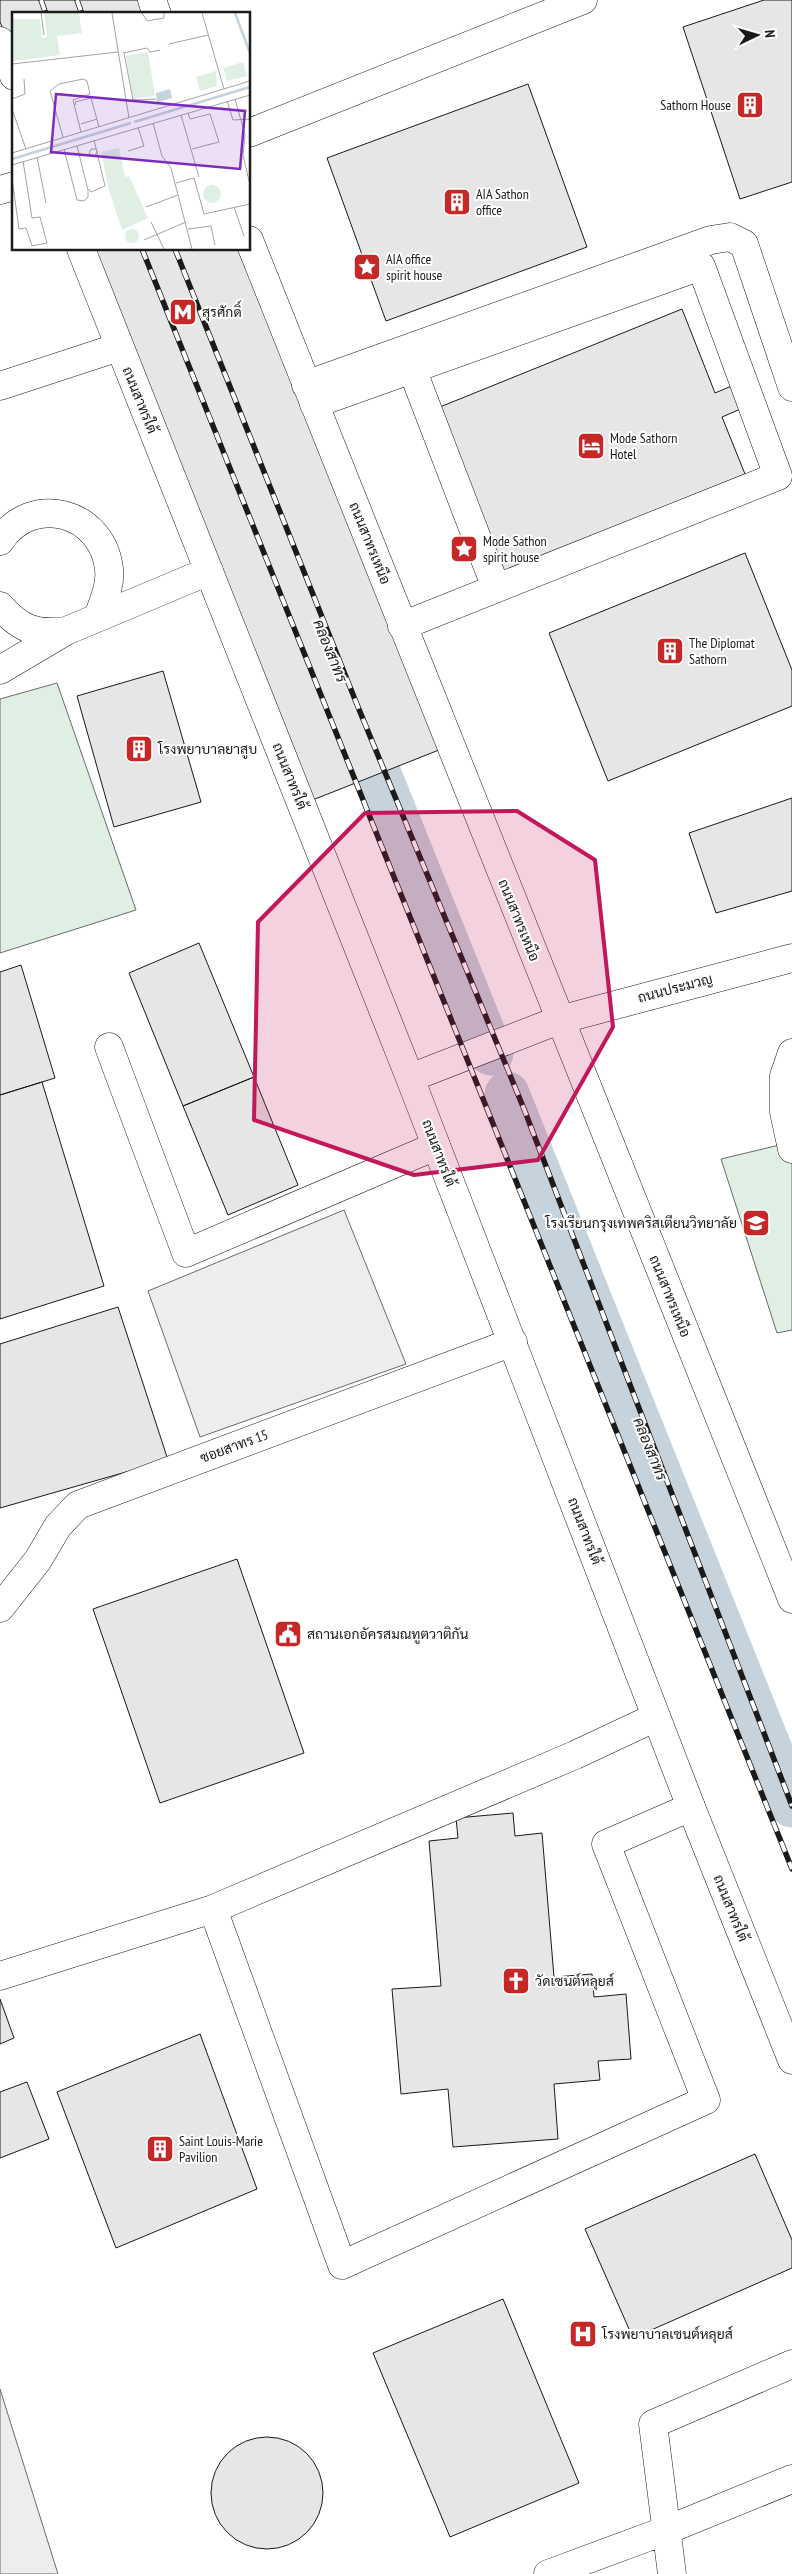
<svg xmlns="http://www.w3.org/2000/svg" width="792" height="2574" font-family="'PT Sans Narrow',Sarabun,sans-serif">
<rect width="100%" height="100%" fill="#fff"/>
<path fill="#e0efe3" stroke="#6a6a6a" d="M57,683L136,910L0,953V699Z
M792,1142V1330L777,1333L721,1159Z"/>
<path fill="#ededed" stroke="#6a6a6a" d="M344,1210L406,1364L200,1437L148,1291Z
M0,2389L58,2574H0Z"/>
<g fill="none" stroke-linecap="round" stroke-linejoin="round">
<path stroke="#c6d2dc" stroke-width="45" d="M356,717L491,1053
M507,1094L792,1805"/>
</g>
<path fill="#e6e6e6" stroke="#1a1a1a" d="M0,0H139L145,14H14V56L0,22Z
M764,0H792V182L740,199L683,27Z
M528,84L587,247L386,321L327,158Z
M90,249H240L444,748L310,801Z
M682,309L715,393L734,385L743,408L722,417L745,474L500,573L435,409Z
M745,553L792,670V706L608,781L549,633Z
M163,671L201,802L114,827L77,696Z
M792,798V891L716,913L689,833Z
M199,943L254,1077L183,1106L129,973Z
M21,965L55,1078L0,1095V972Z
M254,1077L298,1185L228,1215L183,1106Z
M42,1082L104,1286L0,1319V1095Z
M118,1307L168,1460L0,1508V1344Z
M237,1559L304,1753L160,1803L93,1609Z
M513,1813L515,1836L542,1833L554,1977L592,1974L594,1997L626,1994L631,2059L598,2061L600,2080L554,2084L558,2139L453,2147L448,2089L401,2094L392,1989L441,1986L429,1841L458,1838L456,1818Z
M0,1999L14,2038L0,2044Z
M200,2034L257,2189L116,2248L57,2092Z
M27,2082L49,2139L0,2158V2092Z
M755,2154L792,2240V2268L633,2338L585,2229Z
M503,2299L579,2483L450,2537L373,2353Z
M211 2493a56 56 0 1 1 112 0a56 56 0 1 1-112 0Z"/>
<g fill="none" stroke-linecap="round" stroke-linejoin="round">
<g stroke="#1a1a1a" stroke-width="29">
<path id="minor" d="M249,133L583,0
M0,190L14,186
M412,369L496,588
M306,385L711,240L730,237L744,244L792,387
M0,386L119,347
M314,404L701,266L778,476L402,626
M0,541C32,492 103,512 109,569C111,586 103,602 98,617
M0,606C20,629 36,635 66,631
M0,670L66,631L209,571
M559,1020L792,958
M109,1047L186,1253L436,1146
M792,1053L784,1076V1112L792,1149
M0,1608L38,1560L58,1526L78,1505L513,1342
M213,1909L342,2265L706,2100L606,1844L691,1807
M0,1976L213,1909L575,1755L656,1717
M548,2574L667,2530L792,2479
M672,2574L653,2424L792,2364"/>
</g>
<g stroke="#1a1a1a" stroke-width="29">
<path id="major" d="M152,0L157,14
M0,41L14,76
M249,240L792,1599
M81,249L410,1078L691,1807L792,2060
M410,1078L559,1020"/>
</g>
<use href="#minor" stroke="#fff" stroke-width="28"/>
<use href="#major" stroke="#fff" stroke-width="28"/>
<g stroke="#1a1a1a" stroke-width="5.5">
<path id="rail" d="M41,0L46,14
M77,0L82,14
M142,249L792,1869
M175,249L358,707L524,1109L792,1806"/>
</g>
<use href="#rail" stroke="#fff" stroke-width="4" stroke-dasharray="11" stroke-linecap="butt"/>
</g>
<path fill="#c2185b" fill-opacity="0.2" stroke="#c2185b" stroke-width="4" stroke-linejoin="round" d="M517,811L595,860L613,1027L538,1160L414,1175L254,1120L258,922L365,813Z"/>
<defs>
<g id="building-square" transform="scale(1.4375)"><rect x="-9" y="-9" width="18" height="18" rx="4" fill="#c62828" stroke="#fff"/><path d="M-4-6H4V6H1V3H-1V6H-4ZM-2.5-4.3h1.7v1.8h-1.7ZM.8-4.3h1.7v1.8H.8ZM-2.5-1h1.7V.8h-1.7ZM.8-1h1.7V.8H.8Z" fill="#fff"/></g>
<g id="sight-square" transform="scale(1.4375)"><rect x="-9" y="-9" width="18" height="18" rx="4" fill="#c62828" stroke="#fff"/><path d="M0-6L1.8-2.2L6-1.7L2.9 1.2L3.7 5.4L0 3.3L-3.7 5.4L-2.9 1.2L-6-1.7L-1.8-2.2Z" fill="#fff"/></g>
<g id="metro-square" transform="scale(1.4375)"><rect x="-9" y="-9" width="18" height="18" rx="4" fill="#c62828" stroke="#fff"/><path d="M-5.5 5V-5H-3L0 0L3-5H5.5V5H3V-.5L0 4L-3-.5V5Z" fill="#fff"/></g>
<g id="hotel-square" transform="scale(1.4375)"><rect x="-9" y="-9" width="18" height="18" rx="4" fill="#c62828" stroke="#fff"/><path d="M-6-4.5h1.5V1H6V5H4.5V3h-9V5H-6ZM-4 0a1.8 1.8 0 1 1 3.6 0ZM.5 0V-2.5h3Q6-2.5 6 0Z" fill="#fff"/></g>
<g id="school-square" transform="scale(1.4375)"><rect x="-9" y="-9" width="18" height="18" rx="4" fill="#c62828" stroke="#fff"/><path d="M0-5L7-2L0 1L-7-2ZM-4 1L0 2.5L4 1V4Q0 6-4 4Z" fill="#fff"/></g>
<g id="civic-square" transform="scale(1.4375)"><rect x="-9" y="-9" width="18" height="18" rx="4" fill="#c62828" stroke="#fff"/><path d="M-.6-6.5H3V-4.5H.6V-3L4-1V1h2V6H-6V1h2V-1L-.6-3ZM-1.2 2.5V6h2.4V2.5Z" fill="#fff"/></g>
<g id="church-square" transform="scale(1.4375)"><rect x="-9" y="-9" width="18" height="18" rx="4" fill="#c62828" stroke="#fff"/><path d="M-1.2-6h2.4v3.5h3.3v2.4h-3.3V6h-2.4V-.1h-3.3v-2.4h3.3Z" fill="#fff"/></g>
<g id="hospital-square" transform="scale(1.4375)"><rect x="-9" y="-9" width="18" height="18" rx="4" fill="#c62828" stroke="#fff"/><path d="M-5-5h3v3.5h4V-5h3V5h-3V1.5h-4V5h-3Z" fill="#fff"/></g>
</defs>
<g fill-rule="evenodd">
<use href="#building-square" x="750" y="105"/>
<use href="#building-square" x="457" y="202"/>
<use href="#sight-square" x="367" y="267"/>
<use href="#metro-square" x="183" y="312"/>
<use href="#hotel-square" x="591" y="446"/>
<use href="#sight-square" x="464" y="549"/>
<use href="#building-square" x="670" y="651"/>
<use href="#building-square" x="139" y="749"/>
<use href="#school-square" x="756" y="1223"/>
<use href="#civic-square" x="288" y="1634"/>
<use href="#church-square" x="516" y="1981"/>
<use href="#building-square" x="160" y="2149"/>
<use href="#hospital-square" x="583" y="2334"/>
</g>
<g text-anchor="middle" stroke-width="4" stroke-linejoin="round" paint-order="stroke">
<g font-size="14" fill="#1a1a1a" stroke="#fff" text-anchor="start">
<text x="731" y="110" text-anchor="end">Sathorn House</text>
<text x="476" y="199">AIA Sathon<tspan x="476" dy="16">office</tspan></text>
<text x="386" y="264">AIA office<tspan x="386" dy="16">spirit house</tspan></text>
<text x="202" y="317">สุรศักดิ์</text>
<text x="610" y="443">Mode Sathorn<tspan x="610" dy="16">Hotel</tspan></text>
<text x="483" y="546">Mode Sathon<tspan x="483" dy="16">spirit house</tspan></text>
<text x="689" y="648">The Diplomat<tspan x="689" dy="16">Sathorn</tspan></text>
<text x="158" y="754">โรงพยาบาลยาสูบ</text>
<text x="737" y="1228" text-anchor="end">โรงเรียนกรุงเทพคริสเตียนวิทยาลัย</text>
<text x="307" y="1639">สถานเอกอัครสมณทูตวาติกัน</text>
<text x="535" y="1986">วัดเซนต์หลุยส์</text>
<text x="179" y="2146">Saint Louis-Marie<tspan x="179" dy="16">Pavilion</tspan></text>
<text x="602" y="2339">โรงพยาบาลเซนต์หลุยส์</text>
</g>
<g font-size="14" fill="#1a1a1a" stroke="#fff">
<text transform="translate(140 400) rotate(68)" y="5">ถนนสาทรใต้</text>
<text transform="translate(370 543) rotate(68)" y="5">ถนนสาทรเหนือ</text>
<text transform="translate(290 776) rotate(68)" y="5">ถนนสาทรใต้</text>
<text transform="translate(519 920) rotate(68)" y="5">ถนนสาทรเหนือ</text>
<text transform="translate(675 988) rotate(-15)" y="5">ถนนประมวญ</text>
<text transform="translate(439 1153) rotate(69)" y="5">ถนนสาทรใต้</text>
<text transform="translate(670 1296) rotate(68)" y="5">ถนนสาทรเหนือ</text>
<text transform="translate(234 1446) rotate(-20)" y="5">ซอยสาทร 15</text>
<text transform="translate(585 1531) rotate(69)" y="5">ถนนสาทรใต้</text>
<text transform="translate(731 1908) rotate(68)" y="5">ถนนสาทรใต้</text>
</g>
<g font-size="15" font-style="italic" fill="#1a1a1a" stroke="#fff">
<text transform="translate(330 651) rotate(68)" y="5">คลองสาทร</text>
<text transform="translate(650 1449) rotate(68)" y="5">คลองสาทร</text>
</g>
</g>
<g transform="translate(12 12)">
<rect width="238" height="238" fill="#fff"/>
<path d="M32,1H67L70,21L45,24L48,43L1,49L0,7H28L30,26L35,25ZM136,40L143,84L121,87L114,44ZM231,50L235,64L215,69L211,56ZM204,59L205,74L188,79L184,65ZM107,136L113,165L117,164L136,206L110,218L97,178L89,140ZM191 182a9 9 0 1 1 18 0a9 9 0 1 1-18 0ZM113 224a7 7 0 1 1 14 0a7 7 0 1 1-14 0Z" fill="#e0efe3"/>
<path d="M158,77L160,86L145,91L144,81Z" fill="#c6d2dc"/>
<path fill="none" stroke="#c6d2dc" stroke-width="2.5" d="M223,1L238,41M122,110L238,75M0,147L119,111"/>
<path fill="none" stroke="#a3a3a3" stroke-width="1" d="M29,1L32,23M100,1L117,106M130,1L135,9L152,6V1M190,1L212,77M157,32L196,23M111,41L135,36L138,40L148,38M112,41L121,88L144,87M0,52L106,40M0,87L13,82L12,67M223,87L233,123L231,143L238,173M215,89L221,108L238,107M64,93L63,90L79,86L87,115M0,97L14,137M176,101L178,107L198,102L207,130L180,137M169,103L187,165M141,111L150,144L159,156L180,237M69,112L85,107M51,125L38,79L47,72L71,67L75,69L78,82L61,88L69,120M52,137L65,188L72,189L76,185V178L65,134M85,137H79L77,142L82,144L86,139M116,139L132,134L126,115M0,141L238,69M25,145L34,191M0,153L238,83M0,167L7,217L14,216L20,234L35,231L28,205L20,206L11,149M164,171L182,166L192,202L238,192M77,177L79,180L93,174L82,128M134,195L166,183M222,195L232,224M139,210L152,237M176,217L199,214L203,233M132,228L174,210"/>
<path fill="#7b2cbf" fill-opacity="0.15" stroke="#7b2cbf" stroke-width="2.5" d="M44,82L233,99L228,157L39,140Z"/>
<rect width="238" height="238" fill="none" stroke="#1a1a1a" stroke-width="2.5"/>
</g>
<g transform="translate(757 35) rotate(85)" stroke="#ffffff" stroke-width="4" paint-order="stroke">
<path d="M0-4L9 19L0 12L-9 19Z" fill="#1a1a1a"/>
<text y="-8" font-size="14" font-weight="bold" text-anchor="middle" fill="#1a1a1a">N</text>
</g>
</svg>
